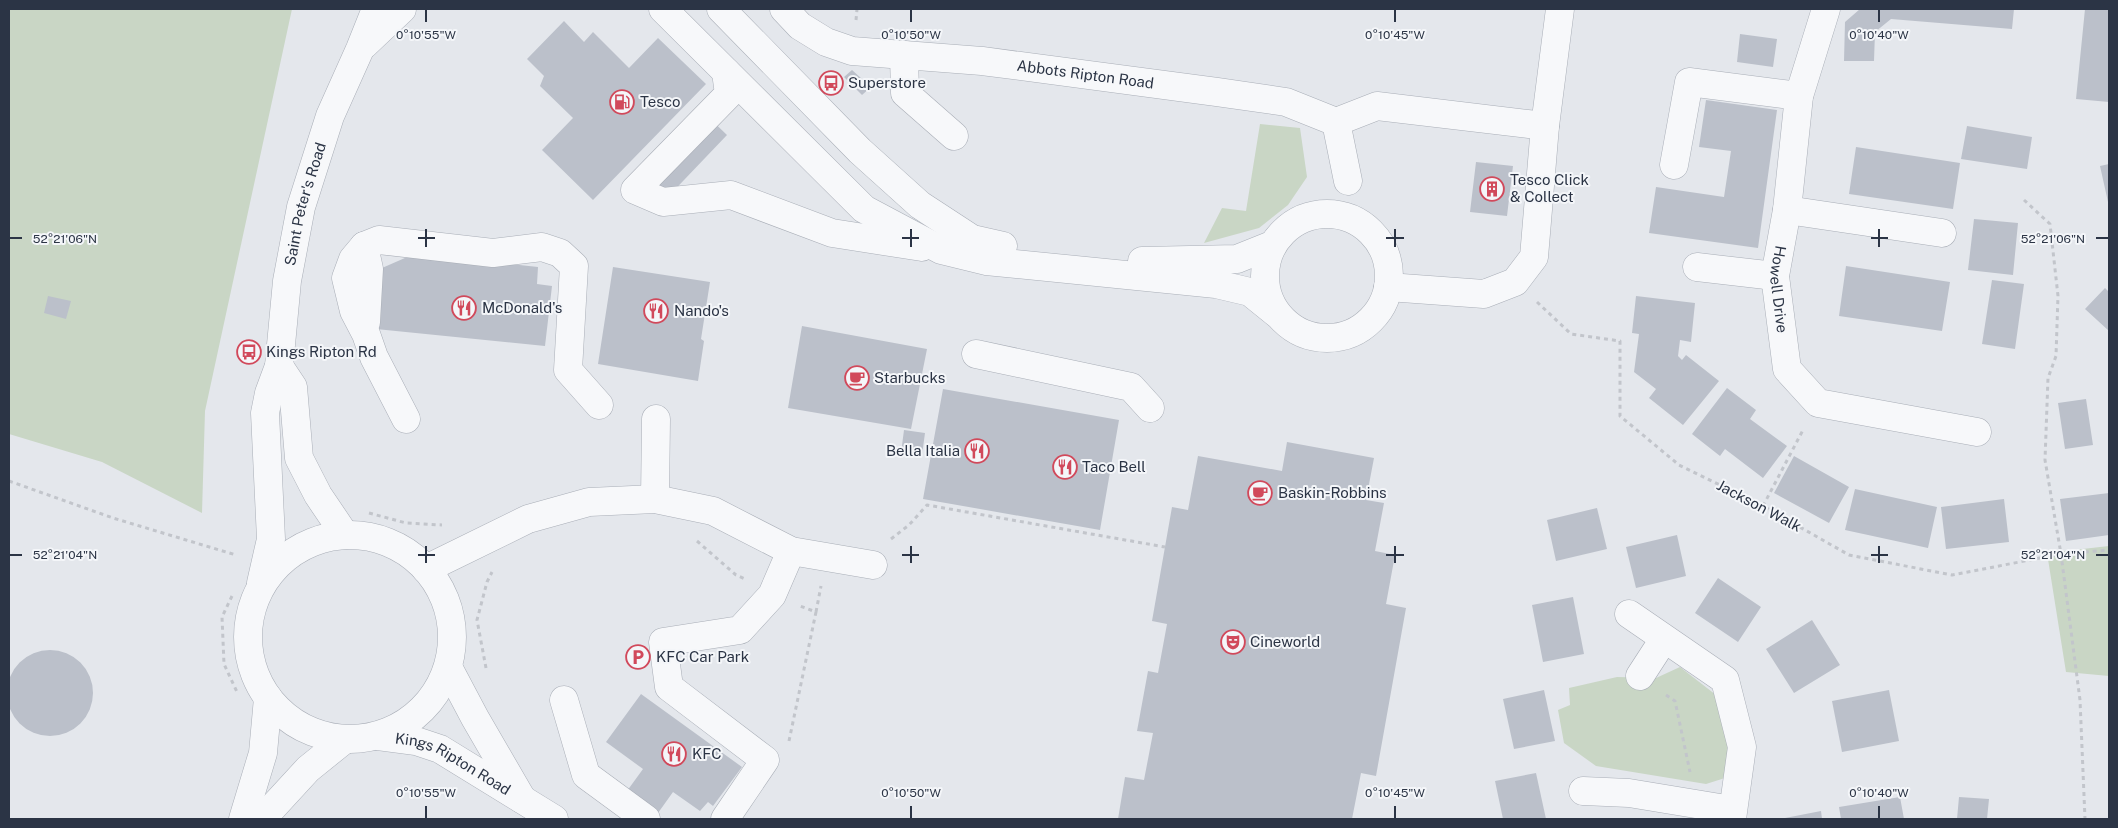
<svg xmlns="http://www.w3.org/2000/svg" width="2118" height="828" font-family="'Public Sans',sans-serif">
<rect width="100%" height="100%" fill="#e4e7ec"/>
<path fill="#c9d6c5" d="M9,9H292L205,411L202,513L102,462L9,434Z
M1260,124L1300,128L1307,177L1288,205L1259,228L1204,243L1222,208L1246,211Z
M2109,546V676L2066,672L2047,553Z
M1680,667L1716,695L1734,749L1725,778L1706,784L1596,766L1564,743L1558,710L1570,705L1569,688L1617,677L1656,678Z"/>
<path fill="#bbc0ca" d="M1860,9H2014L2012,29L1891,19L1875,32L1874,61H1844L1845,22Z
M2085,9H2109V102L2076,99Z
M564,21L584,42L593,32L629,68L658,38L706,84L593,200L542,150L573,118L540,86L544,76L527,59Z
M1740,34L1777,39L1773,67L1737,62Z
M852,70L871,87L862,95L844,77Z
M1706,100L1777,110L1758,248L1649,233L1656,187L1724,197L1731,151L1699,147Z
M700,109L727,135L663,202L636,177Z
M1967,126L2032,137L2027,169L1961,159Z
M1856,147L1960,163L1953,209L1849,194Z
M1476,162L1513,166L1507,216L1470,212Z
M2109,164V202H2108L2100,166Z
M1974,219L2018,223L2013,275L1968,270Z
M414,254L538,267L537,284L552,286L545,346L376,329L382,268Z
M1846,266L1950,282L1942,331L1839,316Z
M613,267L710,282L701,339L704,341L698,381L598,364Z
M1992,280L2024,284L2015,349L1982,344Z
M2105,288L2109,292V331L2085,309Z
M48,296L71,301L66,319L44,313Z
M1636,296L1695,303L1691,342L1680,340L1678,356L1682,360L1686,355L1719,381L1683,425L1649,398L1656,389L1634,372L1639,334L1632,333Z
M802,326L927,349L911,429L788,408Z
M1727,388L1756,410L1750,419L1787,446L1763,478L1725,449L1720,456L1692,434Z
M943,389L1119,420L1100,530L923,499Z
M2086,399L2093,445L2065,449L2058,403Z
M904,430L925,433L922,455L901,453Z
M1287,442L1374,458L1366,500L1384,503L1375,551L1395,555L1386,604L1406,608L1376,776L1361,773L1352,819H1118L1125,777L1144,780L1153,733L1137,731L1148,671L1158,673L1167,624L1152,621L1172,507L1188,510L1198,456L1282,471Z
M1794,456L1849,487L1829,523L1774,493Z
M1855,489L1937,507L1928,548L1845,530Z
M2109,493V535L2066,541L2060,499Z
M2004,499L2009,542L1946,549L1941,507Z
M1597,508L1607,549L1556,561L1547,520Z
M1677,535L1686,576L1636,588L1626,547Z
M1718,578L1761,607L1738,642L1695,613Z
M1573,597L1584,654L1543,662L1532,605Z
M1812,620L1840,665L1794,693L1766,649Z
M7 693a43 43 0 1 1 86 0a43 43 0 1 1-86 0Z
M1544,690L1555,741L1514,749L1503,699Z
M1889,690L1899,741L1842,752L1832,701Z
M641,694L742,767L713,806L708,802L700,811L673,792L658,813L627,791L643,769L606,742Z
M1536,773L1546,819H1503L1495,781Z
M1900,797L1904,819H1841L1839,807Z
M1959,797L1989,799L1987,819H1957Z
M1821,811L1822,819H1785V818Z"/>
<g fill="none" stroke-linecap="round" stroke-linejoin="round">
<g stroke="#a9aeb7" stroke-width="29">
<g id="minor">
<path d="M663,9L864,209L941,250L986,261L1216,284L1250,292L1276,313"/>
<path d="M721,9L860,151L920,205L972,239L1003,246"/>
<path id="s1" d="M784,9L800,26L826,42L852,51L982,61L1217,92L1286,102L1336,122L1348,181"/>
<path id="s2" d="M1826,9L1799,96L1787,210L1775,276L1787,369L1818,403L1977,432"/>
<path d="M365,44L402,9"/>
<path d="M904,55L905,93L954,136"/>
<path d="M726,72L729,94L635,190L663,202L731,195L832,233L922,247"/>
<path d="M1336,122L1377,106L1545,126L1560,9"/>
<path d="M1674,165L1689,82L1799,96"/>
<path d="M1787,210L1942,233"/>
<circle cx="1327" cy="276" r="62"/>
<path d="M364,246L369,269L366,322"/>
<path d="M1142,261L1237,259L1272,245"/>
<path d="M1697,267L1775,276"/>
<path d="M1388,287L1484,294L1515,282L1534,257L1545,126"/>
<path d="M976,354L1131,387L1150,408"/>
<path d="M279,366L293,387L299,458L318,495L345,535"/>
<path d="M406,419L374,357L366,334L354,311L346,278L353,259L364,246L379,240L493,253L542,247L560,253L574,266L568,370L599,405"/>
<path d="M655,499L656,419"/>
<circle cx="350" cy="637" r="102"/>
<path d="M426,569L528,519L589,502L655,499L713,511L791,551L873,565"/>
<path id="s3" d="M261,583L271,539L265,413L269,393L279,366L287,281L301,207L330,116L360,49L376,9"/>
<path d="M1629,614L1725,680L1742,747L1732,819"/>
<path d="M448,667L475,718L522,799"/>
<path d="M1640,676L1664,639"/>
<path d="M564,700L586,775L646,819"/>
<path id="s4" d="M378,736L416,741L440,749L554,819"/>
<path d="M1583,791L1629,793L1732,810"/>
<path d="M243,819L263,753L268,698"/>
<path d="M262,819L308,769L344,740"/>
<path d="M725,819L765,760L669,687L663,642L740,630L772,595L791,551"/>
</g>
</g>
<path stroke="#c2c5cb" stroke-width="3" stroke-dasharray="4 4" stroke-linecap="butt" d="M856,20L857,9
M2024,200L2050,224L2058,296L2056,356L2048,378L2045,460L2061,554L2080,700L2085,819
M1537,302L1571,334L1620,341V416L1679,465L1763,506L1849,555L1952,575L2061,554L2109,550
M9,481L113,518L236,555
M1763,506L1803,430
M369,513L406,523L442,525
M891,539L909,525L927,505L1165,547
M697,541L736,575L745,579
M232,596L222,617L224,664L237,692
M816,612L821,586
M486,668L477,620L487,582L492,572
M1666,695L1675,701L1690,772
M789,741L816,612L800,606"/>
<use href="#minor" stroke="#f7f8fa" stroke-width="28"/>
</g>
<path fill="none" stroke="#2b3445" stroke-width="2" d="M426,10V22M911,10V22M1395,10V22M1879,10V22M426,229V247M911,229V247M1395,229V247M1879,229V247M10,238H22M418,238H435M902,238H919M1386,238H1404M1871,238H1888M2096,238H2108M426,546V563M911,546V563M1395,546V563M1879,546V563M10,555H22M418,555H435M902,555H919M1386,555H1404M1871,555H1888M2096,555H2108M426,806V818M911,806V818M1395,806V818M1879,806V818"/>
<defs>
<g id="bus-ring" transform="scale(1.25)"><circle r="9.5" fill="#f4f6f9" stroke="#d1495b" stroke-width="1.5"/><path d="M-5-6H5V4H4V6H2V4H-2V6H-4V4H-5ZM-3.5-4V0h7V-4ZM-3.5 1.2v1.5H-2V1.2ZM2 1.2v1.5H3.5V1.2Z" fill="#d1495b"/></g>
<g id="fuel-ring" transform="scale(1.25)"><circle r="9.5" fill="#f4f6f9" stroke="#d1495b" stroke-width="1.5"/><path d="M-5.5-6h7V0h2V4h1.3V-2.5L3-4.5l.8-.8L6-3V5H2.5V1h-1V6h-7ZM-4.2-4.7v3.2H.2V-4.7Z" fill="#d1495b"/></g>
<g id="building-ring" transform="scale(1.25)"><circle r="9.5" fill="#f4f6f9" stroke="#d1495b" stroke-width="1.5"/><path d="M-4-6H4V6H1V3H-1V6H-4ZM-2.5-4.3h1.7v1.8h-1.7ZM.8-4.3h1.7v1.8H.8ZM-2.5-1h1.7V.8h-1.7ZM.8-1h1.7V.8H.8Z" fill="#d1495b"/></g>
<g id="restaurant-ring" transform="scale(1.25)"><circle r="9.5" fill="#f4f6f9" stroke="#d1495b" stroke-width="1.5"/><path d="M-5-6h1v4h1v-4h1v4h1v-4h1v5L-1.5 .5V6h-2V.5L-5-1ZM5-6V6H3V1.5H1.5Q1.5-4 5-6Z" fill="#d1495b"/></g>
<g id="cafe-ring" transform="scale(1.25)"><circle r="9.5" fill="#f4f6f9" stroke="#d1495b" stroke-width="1.5"/><path d="M-5.5-4.5H6V0H3Q3 3.5 0 3.5H-2.5Q-5.5 3.5-5.5 0ZM3-3.2v2h1.7v-2ZM-6 4.5H4V6H-6Z" fill="#d1495b"/></g>
<g id="theatre-ring" transform="scale(1.25)"><circle r="9.5" fill="#f4f6f9" stroke="#d1495b" stroke-width="1.5"/><path d="M-5-5.5Q0-4 5-5.5V0Q5 5 0 6Q-5 5-5 0ZM-3.3-2.5H-1v1.5H-3.3ZM1-2.5H3.3v1.5H1ZM-2.8 1Q0 5.5 2.8 1Z" fill="#d1495b"/></g>
<g id="parking-ring" transform="scale(1.25)"><circle r="9.5" fill="#f4f6f9" stroke="#d1495b" stroke-width="1.5"/><path d="M-3.5-5.5H1a3.5 3.5 0 0 1 0 7H-1V5.5H-3.5ZM-1-3.4V-.6H.8a1.4 1.4 0 0 0 0-2.8Z" fill="#d1495b"/></g>
</defs>
<g fill-rule="evenodd">
<use href="#bus-ring" x="831" y="83"/>
<use href="#fuel-ring" x="622" y="102"/>
<use href="#building-ring" x="1492" y="189"/>
<use href="#restaurant-ring" x="464" y="308"/>
<use href="#restaurant-ring" x="656" y="311"/>
<use href="#bus-ring" x="249" y="352"/>
<use href="#cafe-ring" x="857" y="378"/>
<use href="#restaurant-ring" x="977" y="451"/>
<use href="#restaurant-ring" x="1065" y="467"/>
<use href="#cafe-ring" x="1260" y="493"/>
<use href="#theatre-ring" x="1233" y="642"/>
<use href="#parking-ring" x="638" y="657"/>
<use href="#restaurant-ring" x="674" y="754"/>
</g>
<g text-anchor="middle" stroke-width="4" stroke-linejoin="round" paint-order="stroke">
<g font-size="15" fill="#2b3445" stroke="#f4f6f9">
<text dy="5" stroke="none"><textPath href="#s1" startOffset="316">Abbots Ripton Road</textPath></text>
<text dy="5" stroke="none"><textPath href="#s3" startOffset="385">Saint Peter's Road</textPath></text>
<text dy="5" stroke="none"><textPath href="#s2" startOffset="286">Howell Drive</textPath></text>
<text transform="translate(1759 506) rotate(28)" y="5">Jackson Walk</text>
<text dy="5" stroke="none"><textPath href="#s4" startOffset="81">Kings Ripton Road</textPath></text>
</g>
<g font-size="15" fill="#2b3445" stroke="#f4f6f9" text-anchor="start">
<text x="848" y="88">Superstore</text>
<text x="640" y="107">Tesco</text>
<text x="1510" y="185">Tesco Click<tspan x="1510" dy="17">&amp; Collect</tspan></text>
<text x="482" y="313">McDonald's</text>
<text x="674" y="316">Nando's</text>
<text x="266" y="357">Kings Ripton Rd</text>
<text x="874" y="383">Starbucks</text>
<text x="960" y="456" text-anchor="end">Bella Italia</text>
<text x="1082" y="472">Taco Bell</text>
<text x="1278" y="498">Baskin-Robbins</text>
<text x="1250" y="647">Cineworld</text>
<text x="656" y="662">KFC Car Park</text>
<text x="692" y="759">KFC</text>
</g>
</g>
<g font-size="12" text-anchor="middle" fill="#2b3445" stroke="#f4f6f9" stroke-width="4" stroke-linejoin="round" paint-order="stroke">
<text x="426" y="39">0°10'55"W</text>
<text x="911" y="39">0°10'50"W</text>
<text x="1395" y="39">0°10'45"W</text>
<text x="1879" y="39">0°10'40"W</text>
<text x="65" y="243">52°21'06"N</text>
<text x="2053" y="243">52°21'06"N</text>
<text x="65" y="559">52°21'04"N</text>
<text x="2053" y="559">52°21'04"N</text>
<text x="426" y="797">0°10'55"W</text>
<text x="911" y="797">0°10'50"W</text>
<text x="1395" y="797">0°10'45"W</text>
<text x="1879" y="797">0°10'40"W</text>
</g>
<rect width="2118" height="828" fill="none" stroke="#2b3445" stroke-width="20"/>
</svg>
